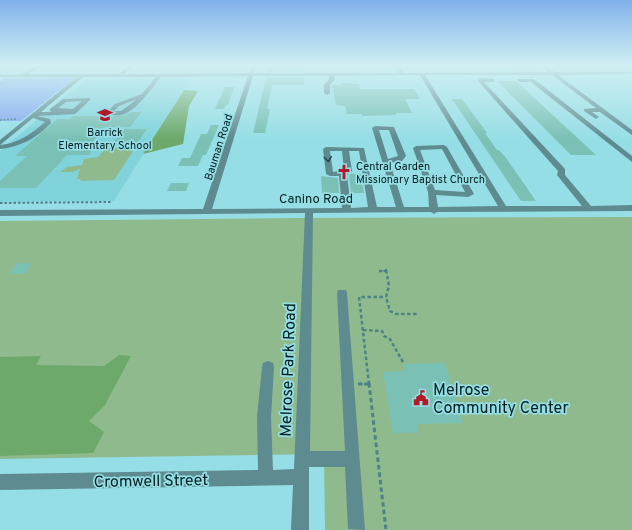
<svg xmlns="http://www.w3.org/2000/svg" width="632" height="530" font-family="Overpass,sans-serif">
<rect width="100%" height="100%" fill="#96dee5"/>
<path fill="#81d3db" d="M190,79L114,201L0,202V151L85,80Z"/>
<path fill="#8fba8d" d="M106,148H135L114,180L80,181L81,179H77L80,169L73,172H60L67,167L82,165L84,159L98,157Z
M632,217V530H325L324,454L0,459V221L294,218Z"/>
<path fill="#6ca96a" d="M184,90L198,91L189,106L183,144L143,154Z
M119,355L131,356L105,405L89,421L104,432L93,453L0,456V357L41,356L36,365L104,366Z"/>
<path fill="#85a9f0" d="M76,77L21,121H0V81L4,78Z"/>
<path fill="#7ac0b5" d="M271,65H279L278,68H305L304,72H267Z
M266,78H304V85H272L267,109H270L265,133H253Z
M497,81H516L596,155H571Z
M341,83L359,84L360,89H414L420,99H405L412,113H396V115L362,116V114H347L345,106L336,105L332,85H341Z
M225,87H234L228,105H226L224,109H215Z
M452,99H462L487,133H485L497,150H499L506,158L536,201H521Z
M131,112H142L130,127H105L92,142H100L89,155H67L36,188H0V181L27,156H15L57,119H70L73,116H122Z
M211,125H219L206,155H203L198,166H178L182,158H190L201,134H207Z
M124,129H147L137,143H113Z
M350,174H361L364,193H351L349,176Z
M321,176L338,178L339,193H322Z
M171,183H189L186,191H167Z
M17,263H32L24,274H8Z
M445,363L463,423L417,424L418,433H393L383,372L406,371L404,364Z"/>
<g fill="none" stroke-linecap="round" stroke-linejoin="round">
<path stroke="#4e8287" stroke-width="1" stroke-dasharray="1.5 1" stroke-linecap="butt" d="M0,84L6,83"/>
<path stroke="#4e8287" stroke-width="1.5" stroke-dasharray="2 1.5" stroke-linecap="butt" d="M0,120L17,119"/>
<path stroke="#4e8287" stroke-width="2" stroke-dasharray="2.5 2" stroke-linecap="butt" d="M0,203L111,202
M386,269V271
M379,271H387"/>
<path stroke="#4e8287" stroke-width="2.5" stroke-dasharray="3.5 2.5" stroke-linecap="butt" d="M386,270L389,286L386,297L390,311L396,314H417
M379,271H387
M363,330L382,331L384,336L390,339L404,364
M358,384H369
M369,384L359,297H386"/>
<path stroke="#4e8287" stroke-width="3" stroke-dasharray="4.5 3" stroke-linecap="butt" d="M369,383L386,530
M358,384H369"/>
<path fill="#5e8b90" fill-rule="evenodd" d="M37,65H42L29,74H119L128,65H133L125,74L249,73L252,65H256L254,73H398L394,65H398L403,73L548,72L540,65H545L554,72H632V74L558,75L632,130V135L600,112H592L599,117L596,119L584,111V109L596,108L552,75H425L506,206H582L557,175L558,171L478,81L480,78L495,79L493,82H484L565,169V175L591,206L632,205V211L437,212L434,214L431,212L313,213L310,451H345L337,293L338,290H346L347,293L365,530L348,529L345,467H309V530H291L293,485L0,490V474L258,470L257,417L262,367L263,363L268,361L273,363L274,367L271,417L273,470L294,469L305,213L0,216V210L203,209L248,76L161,77C150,90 127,127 107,112L115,104L142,94L156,77H83L41,112H52L50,111V109L63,99L90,98V100L75,114L37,116L50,119L51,123C37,138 20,147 0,149V140L77,77H0V75L22,74ZM420,75L498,206L438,207L436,195L468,197L474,194L447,147L444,145L416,146L413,148L428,192L429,207H404L390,163L402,161L406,156L394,127L375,126L372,128L396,207H377L364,148L326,147L323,149L326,174L330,176H339L342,208L212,209L253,76H329V79L324,85V93L327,95L330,93V85L335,79L334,76ZM137,99L121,111H114L119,106ZM82,101L73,109L58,108L66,102ZM33,118L45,122C31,134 19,143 0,145ZM379,130H389L398,156L388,159ZM442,149L465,192L435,190L420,150ZM330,151H342L344,170L333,172ZM349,151H359L368,207L351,208L347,175L352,171Z
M517,79H534L632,156V162L531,82H519Z"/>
</g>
<defs><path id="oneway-chevron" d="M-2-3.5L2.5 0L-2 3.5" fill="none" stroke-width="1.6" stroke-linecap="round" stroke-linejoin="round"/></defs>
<use stroke="#214447" href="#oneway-chevron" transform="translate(328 159) rotate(83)"/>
<linearGradient id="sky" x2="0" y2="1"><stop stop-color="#80b0eb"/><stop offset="0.47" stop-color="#d0f0f3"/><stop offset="1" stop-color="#d0f0f3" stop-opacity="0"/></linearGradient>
<rect width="632" height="139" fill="url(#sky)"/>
<defs>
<g id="school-bare" transform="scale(1.2)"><path d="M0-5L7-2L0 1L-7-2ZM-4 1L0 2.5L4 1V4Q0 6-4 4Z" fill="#ae1a28" stroke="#96dee5" stroke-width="2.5" paint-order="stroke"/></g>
<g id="church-bare" transform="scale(1.2)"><path d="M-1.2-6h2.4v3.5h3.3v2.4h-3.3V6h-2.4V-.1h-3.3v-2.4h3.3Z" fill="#ae1a28" stroke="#96dee5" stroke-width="2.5" paint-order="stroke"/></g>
<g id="civic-bare" transform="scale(1.2)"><path d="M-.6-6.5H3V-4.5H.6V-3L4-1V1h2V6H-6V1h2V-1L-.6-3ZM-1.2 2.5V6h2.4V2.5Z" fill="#ae1a28" stroke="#96dee5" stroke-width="2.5" paint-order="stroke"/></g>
</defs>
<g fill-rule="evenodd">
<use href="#school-bare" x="105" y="115"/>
<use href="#church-bare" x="344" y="172"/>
<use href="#civic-bare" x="421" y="398"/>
</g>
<g text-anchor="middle" stroke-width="3.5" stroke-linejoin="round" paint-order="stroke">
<g font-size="11" fill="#001e20" stroke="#96dee5">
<text x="105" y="136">Barrick<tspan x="105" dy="13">Elementary School</tspan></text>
<text x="356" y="170" text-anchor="start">Central Garden<tspan x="356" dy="13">Missionary Baptist Church</tspan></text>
</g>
<g font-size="11" fill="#001e20" stroke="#96dee5">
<text transform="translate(218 147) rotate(-72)" y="4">Bauman Road</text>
</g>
<g font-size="13" fill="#001e20" stroke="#96dee5">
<text x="316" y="203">Canino Road</text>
</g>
<g font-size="16" fill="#001e20" stroke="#96dee5">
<text transform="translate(287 370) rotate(-88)" y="6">Melrose Park Road</text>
<text transform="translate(151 480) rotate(-1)" y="6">Cromwell Street</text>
</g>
<g font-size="16" fill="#001e20" stroke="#96dee5" text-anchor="start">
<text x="433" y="395">Melrose<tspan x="433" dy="18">Community Center</tspan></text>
</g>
</g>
</svg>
